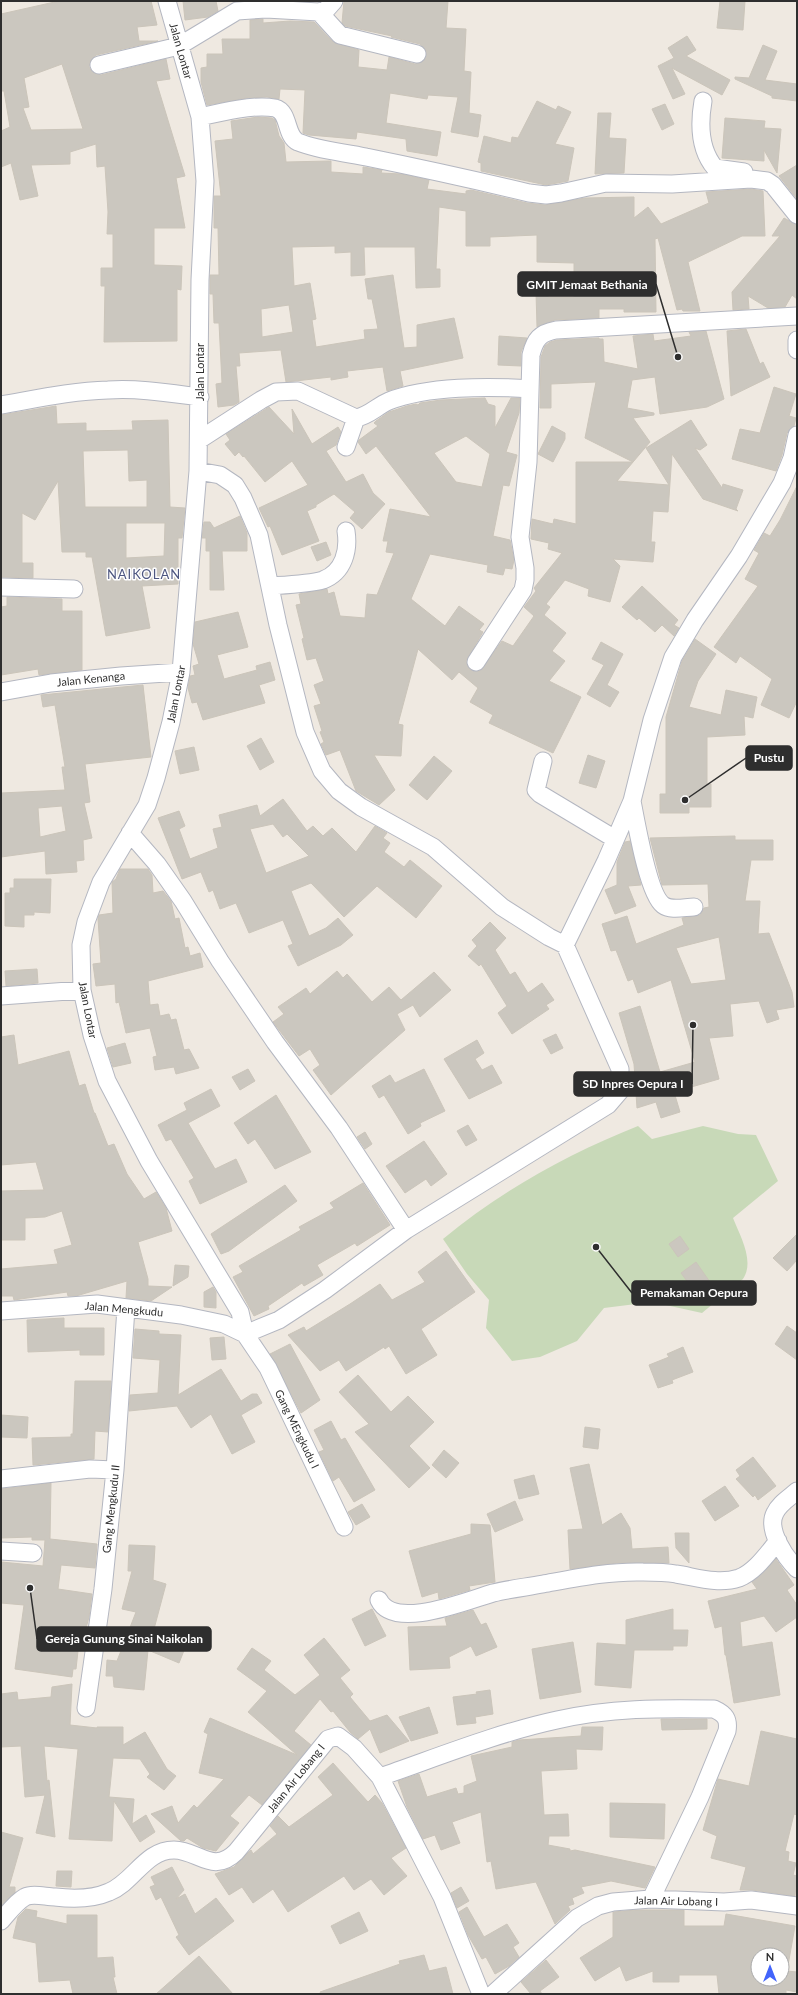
<svg xmlns="http://www.w3.org/2000/svg" width="798" height="1995" font-family="Lato,sans-serif">
<rect width="100%" height="100%" fill="#efe9e1"/>
<path fill="#c8d9b8" d="M638,1126L652,1139L703,1126L738,1134L756,1135L778,1181L733,1218C740,1236 755,1261 743,1279L702,1313L652,1302L604,1308L577,1341L540,1357L512,1361L486,1328L489,1300L467,1274L443,1239C502,1190 568,1154 638,1126Z"/>
<path fill="#cbc7bf" stroke="#cbc5ba" fill-rule="evenodd" d="M59,1H151L157,25L137,27L139,41H158L96,55L90,62L89,67L92,72L101,75L166,59L170,79L156,81L185,176L176,178L185,228H154V265L182,266L181,290L177,289V341L104,342L105,286H101V268H113V234H107L108,212L105,166L97,167L96,144L70,152V164L31,165L38,196L20,200L11,163L1,167V131L10,127L4,91H1V14ZM62,64L83,129L31,130L23,108L29,107L24,78Z
M183,1H216L218,11L208,17L185,20Z
M344,1H448L446,28L466,29L464,71L471,72L469,113L481,115L478,137L451,132L458,97L428,95L427,99L390,93L386,123L441,132L437,156L407,151L406,139L357,132L356,139L309,135L303,133L305,90L280,89L279,99L267,97L247,98L207,105L201,82V68L207,67V54H223L222,39H250V20L263,19V23L290,21L314,22L333,42L359,50L358,67L387,70L389,57L415,64L424,61L426,51L420,44L391,37L392,36L345,26L342,23Z
M720,1H745L743,30L717,28Z
M687,36L696,50L686,56L730,80L722,95L672,68L685,94L673,99L658,66L674,58L668,48Z
M763,45L777,51L765,80L797,84V101L772,98V96L735,79V77L749,78Z
M537,101L556,110L558,106L571,112L555,144L574,148L568,181L546,185L481,171V163L478,162L484,136L511,143L512,137L518,138Z
M665,104L674,124L662,130L652,109Z
M598,113H611L609,138L626,139L624,173L595,174Z
M258,117L272,118L275,120L279,136L284,143L286,162L329,161H331V172L363,174V167L382,170L381,173L401,174L429,180L427,189L466,194V191L471,190L527,203L545,205L585,198L634,197V218L648,207L661,224L709,203L706,192L751,189L763,191L765,236H742L688,262L700,311H683L682,309L677,310L658,238L655,239L656,312H624V309H599V318L555,320L537,327L536,292L529,293V273L548,272V297H574V263L537,262V235L490,237V246H466V211L439,207L436,269H440V287L416,288L415,247H364L365,275L351,276V252L335,253V246L292,247L294,286L310,283L316,319L312,320L316,347L365,339L364,330L378,329L372,299H368L365,279L393,275L404,348L417,347V325L454,318L463,358L400,371L403,386L387,391L383,367L347,371L348,377L331,380V377L286,382L281,350L239,353L240,366H236L239,402L234,405L218,407L216,384L222,383L219,323H214L213,294H210V275H219L218,228H214V196H221L215,141L233,139L231,121ZM289,305L293,332L262,337L261,309Z
M725,118L765,121L764,128L781,129L777,173L764,150V161L722,158Z
M797,165V199L779,176Z
M784,218L797,225V299L792,295L785,307L768,308L748,296L749,309L733,310L732,292L780,236H772Z
M746,329L760,364L763,362L770,377L731,396L727,331Z
M706,331L724,399L707,407L660,414L655,377L632,380L627,408L654,413V415L633,418L650,442L617,481L669,485L646,448L691,420L707,445L700,450L695,448L722,488L723,484L743,490L736,509L738,511L703,499L672,454L668,512L653,511L651,542H655L653,562L613,559L620,566L610,602L588,596L589,589L565,580L546,604L550,607L544,615L566,633L552,651L565,661L549,681L581,697L553,753L489,723L493,715L470,702L478,688L459,672L452,680L418,649L398,724L403,725L401,756L374,755L395,790L379,805L356,791L340,750L326,755L321,744L324,742L320,732L322,731L314,706L321,704L314,685L324,681L316,658L307,660L302,639L304,638L296,605L301,604L299,594L327,589L328,594L334,592L340,616L365,618L367,594L377,595L394,553L386,552L388,541H383L390,509L431,517L376,446L366,454L358,442L359,440L378,426L374,423L376,421L389,412L407,406L416,404L418,405L420,403L441,400L485,398L488,404L495,406V428L511,398H520L519,413L506,452L517,455L509,486L503,485L493,536L510,540L514,560L512,569L505,568L503,575L487,572L488,565L430,554L411,599L445,626L459,606L484,624L479,630L483,632L466,661L470,670L480,671L502,641L513,646L534,616L524,607L536,591L534,588L562,553L548,549L549,543L531,539L532,519L553,524L554,519L576,524V462H633L585,438L596,382L551,384V408H540L541,357L545,346L550,342L557,340L599,338V339H603L604,362L638,369L633,336L653,334L654,341L691,336L689,332ZM466,436L490,454L482,487L456,482L434,453Z
M499,336L527,338L521,352V366L498,365Z
M774,387L796,394L789,416L796,418L794,426L787,433L782,455L776,471L732,459L740,429L760,433Z
M56,406L57,424L86,423V431L133,430L132,421L168,420L170,507L185,508L182,538H178V584L142,586L150,628L106,636L92,557H86V552H62L58,481L35,520L22,513V563H33V578L1,577V415ZM128,450L129,481L147,480V507H85L83,451ZM126,523H165L164,556L126,558Z
M269,407L294,434L292,409L312,444L338,427L341,432L336,445L326,451L346,482L363,474L373,493L385,504L362,529L350,518L355,512L334,494L316,505V507L307,511L319,541L282,555L270,526L268,527L259,508L308,485L292,461L265,482L244,456L243,457L239,452L235,456L225,444L230,440L226,434Z
M552,426L565,433V439L553,462L538,454Z
M797,486V701L789,718L761,705L772,679L740,656L736,663L714,647L758,586L745,579L759,553L754,550L764,533L770,536L780,520Z
M240,516L247,533V551H222L224,590H210V551H206V538H202L204,522H210L214,528Z
M326,542L331,555L317,561L311,547Z
M642,586L678,620L674,625L679,628L674,636L662,625L655,632L639,618L637,620L622,607Z
M7,597L62,599V611H82V670L39,675L38,669L1,675V607L7,606Z
M238,612L248,647L217,655L224,679L257,670L256,666L270,662L275,680L259,685L265,703L203,720L197,702L192,703L188,688L190,676L195,675L193,666L199,664L193,644L195,622Z
M695,639L716,654L698,681L689,707L721,715L726,690L757,697L753,718L744,716L745,735L707,737V784H711V807H689V813H660V794H666V717L682,661Z
M601,642L623,654L607,685L619,692L610,707L587,694L604,665L592,659Z
M143,685L151,757L85,764L90,802L84,803L92,838L83,840L84,860L76,861L77,872L46,874L45,851L1,857V793L65,790L62,767H65L55,705L43,707L41,695ZM62,806L66,831L40,837L38,808Z
M261,738L274,762L260,770L247,746Z
M194,747L199,770L180,774L175,751Z
M588,755L605,761L596,788L579,783Z
M434,756L452,771L427,800L409,785Z
M283,799L307,831L313,826L323,836L332,828L356,852L375,826L387,833L383,838L390,843L384,852L404,867L410,860L442,886L416,918L377,886L344,917L311,883L291,891L309,936L326,928L338,918L353,935L341,945L298,966L288,946L293,944L283,920L249,933L236,903L220,909L213,890L209,892L201,872L182,879L158,818L179,811L185,826L179,829L190,859L218,848L213,829L222,827L219,815L257,805L260,816ZM273,824L283,837L287,834L309,856L266,873L250,829Z
M735,836V840H773V860H751L745,901H760L758,934L769,933L792,992L794,1007L776,1010L779,1019L767,1023L759,1001L730,1004L733,1036L709,1038L719,1079L674,1092L680,1112L661,1118L656,1102L637,1108L634,1064L619,1013L640,1006L660,1072L695,1062L671,980L638,993L633,979L628,981L616,950L611,951L602,924L627,916L636,944L684,925L682,918L700,915L704,908L709,907L708,884L662,885L650,838ZM719,937L726,980L691,984L676,948Z
M630,841L641,885L628,886L636,906L615,914L605,890L617,885V862L625,842Z
M120,869H148L152,875L153,893L163,891L171,901L175,919L179,918L185,948L188,947L190,956L200,953L203,967L148,981L150,1005L158,1004L160,1016L169,1014L171,1020L176,1019L184,1050L189,1049L199,1068L176,1074L174,1067L155,1070L153,1057L157,1056L150,1028L126,1033L119,1002L116,1003L115,984L96,986L93,964L101,963L98,919L99,915L113,913L112,882L116,879Z
M14,879H51L50,913L34,912V915H24V927L5,926V893H10V888H14Z
M490,922L506,938L495,950L510,975L515,972L528,993L542,983L554,1000L546,1005L549,1009L512,1034L498,1013L507,1006L481,964L479,966L468,956L477,946L472,940Z
M37,969L38,983L6,986L5,971Z
M337,971L343,978L347,974L372,1002L389,987L401,1000L434,972L451,990L420,1017L413,1005L397,1014L405,1030L331,1095L313,1070L320,1065L310,1049L299,1056L273,1022L284,1014L278,1007L306,988L310,994Z
M556,1034L563,1048L551,1054L543,1040Z
M14,1035L18,1065L69,1051L79,1086L85,1084L94,1113H95L108,1146L114,1144L127,1174L144,1199L156,1192L166,1208L172,1231L138,1242L148,1279V1286L172,1287L151,1301L126,1298L127,1281L76,1296H68L67,1292L14,1300L13,1296H1V1269L58,1264L54,1250L72,1245L62,1211L45,1217L25,1218V1240H1V1191L44,1190L36,1162L1,1165V1037Z
M477,1040L484,1053L475,1059L482,1070L492,1065L502,1083L469,1099L444,1059Z
M125,1043L131,1063L113,1067L107,1048Z
M248,1069L255,1081L240,1090L232,1077Z
M424,1069L445,1111L420,1123L421,1126L408,1134L384,1095L379,1098L372,1086L390,1075L395,1083Z
M211,1089L220,1106L188,1123L215,1169L236,1159L247,1182L200,1204L189,1181L194,1178L171,1139L166,1141L158,1125L187,1110L184,1103Z
M276,1095L311,1152L275,1169L255,1139L248,1144L234,1123Z
M468,1125L477,1140L466,1146L457,1131Z
M365,1132L372,1144L365,1149L357,1137Z
M424,1141L447,1174L431,1186L426,1179L405,1193L386,1166Z
M363,1183L390,1225L357,1246L355,1243L317,1265L323,1275L304,1286L302,1283L268,1306L269,1309L254,1316L233,1277L243,1272L239,1266L301,1230L299,1227L334,1208L330,1203Z
M285,1185L297,1201L229,1251L221,1254L211,1234Z
M797,1234V1260L787,1271L773,1258Z
M680,1236L689,1249L678,1257L669,1244Z
M446,1251L475,1292L421,1329L437,1355L406,1374L389,1346L385,1349L384,1347L346,1371L339,1360L320,1371L288,1335L304,1327L306,1331L350,1304L380,1284L392,1300L425,1282L418,1272Z
M696,1262L710,1282L695,1292L681,1273Z
M175,1265L189,1266L188,1277L173,1286Z
M213,1287L216,1292V1308L204,1307V1292Z
M64,1318V1328H104V1355H80V1350L28,1352L27,1320Z
M787,1326L797,1333V1360L775,1344Z
M135,1329L159,1331V1334L181,1335L178,1395L221,1369L241,1401L252,1394H257L262,1403L241,1415L255,1442L232,1454L211,1414L191,1428L177,1406L129,1411L130,1395L158,1393L160,1360L133,1358Z
M224,1337L226,1359L212,1360L210,1338Z
M290,1344L320,1400L301,1413L270,1354Z
M683,1347L693,1372L672,1380L673,1383L658,1388L649,1365L669,1357L667,1354Z
M358,1375L391,1412L408,1396L434,1422L409,1446L430,1468L409,1488L355,1432L369,1424L339,1392Z
M75,1381H111L108,1432L95,1431L94,1459L33,1465L32,1438L71,1437V1434H73Z
M1,1415L28,1417L27,1438L1,1437Z
M331,1421L341,1440L345,1438L375,1490L354,1502L339,1477L333,1481L319,1452L324,1450L314,1430Z
M585,1427L600,1429L598,1449L583,1447Z
M444,1450L459,1463L446,1478L432,1465Z
M753,1457L776,1486L758,1500L755,1495L753,1497L736,1479L740,1476L736,1470Z
M589,1464L602,1525L621,1513L630,1528L632,1549L668,1547L669,1563H617L570,1569L568,1530L583,1529L570,1468Z
M534,1475L539,1494L519,1499L514,1480Z
M51,1483L50,1539L97,1544L95,1568L61,1565L58,1589L92,1594L89,1617L82,1643L79,1642L76,1669H73L72,1677L15,1669L24,1605L1,1603V1562L43,1566L45,1540H32V1537L1,1538V1489Z
M725,1486L739,1506L715,1521L702,1501Z
M515,1501L523,1520L495,1532L487,1514Z
M362,1504L370,1517L356,1525L348,1512Z
M471,1524L490,1525L495,1582L469,1586L470,1590L439,1599L438,1592L422,1597L409,1551L471,1534Z
M675,1533H689V1563L676,1548Z
M129,1545L155,1546L153,1580L166,1584L154,1629L187,1643L179,1663L148,1650L144,1690L114,1687L113,1676H106L107,1660L117,1661L136,1612L122,1609L132,1571H128Z
M776,1559L794,1585L787,1590L797,1605V1617L776,1632L764,1616L740,1622L742,1647L772,1642L780,1695L734,1703L726,1655H725L722,1626L715,1628L708,1601L757,1589L752,1582Z
M372,1609L386,1636L365,1646L352,1619Z
M673,1609V1630H688L687,1646H673V1650H634L631,1688L595,1685L597,1643L626,1645V1620Z
M473,1610L481,1625L486,1623L497,1647L476,1656L471,1646L449,1657L450,1668L410,1670L408,1627L447,1626L445,1618Z
M324,1638L350,1670L340,1678L353,1694L350,1697L370,1721L387,1715L409,1741L380,1753L370,1729L358,1739L350,1732L333,1711L331,1712L320,1699L294,1731L311,1745L262,1805L249,1795L230,1816L239,1823L216,1851L203,1848L187,1838L184,1841H181L151,1814L172,1806L178,1823L194,1805L197,1808L224,1779L199,1773L208,1734L204,1732L210,1718L297,1755L248,1712L267,1691L237,1669L252,1648L271,1661L264,1670L295,1695L320,1675L304,1655Z
M573,1642L581,1692L540,1699L532,1649Z
M72,1684L70,1725L97,1728V1727H123V1745L145,1732L167,1769L176,1776L164,1790L147,1777L150,1774L140,1759L113,1758L109,1797L134,1799L132,1824L146,1815L155,1832L140,1842L114,1801L112,1841L69,1839L78,1749L44,1746L47,1781L49,1780L55,1837L36,1833L45,1795L25,1797L21,1746L1,1747V1694L17,1692L18,1700L51,1697L52,1687Z
M490,1690L493,1714L475,1717L476,1723L457,1725L453,1697L477,1694L476,1692Z
M429,1707L438,1733L411,1741L399,1717Z
M661,1719H707V1729L662,1730Z
M582,1727H603L602,1750L576,1749L577,1769L541,1771L544,1815L568,1814L569,1836H549L548,1845L570,1849V1851L575,1850L655,1867L645,1888L611,1881L581,1887L584,1893L572,1898L574,1904L568,1906L570,1910L555,1924L536,1882L496,1889L491,1861L487,1862L481,1812L452,1822L460,1843L441,1850L435,1835L423,1839L407,1807L398,1781L419,1774L427,1797L456,1788L458,1794L464,1793V1786L477,1781L471,1756L512,1747V1742L519,1740L581,1736Z
M761,1731L797,1739V1815L794,1814L785,1851L789,1852L788,1861L796,1863L793,1875L797,1876L795,1896L752,1890H740L746,1867L711,1858L717,1836L703,1830L718,1779L749,1786Z
M333,1763L368,1802L375,1795L382,1803L406,1848L391,1858L407,1876L384,1895L371,1879L354,1890L344,1876L288,1912L273,1889L253,1903L242,1887L229,1895L215,1874L234,1867L251,1850L253,1854L277,1834L270,1826L278,1816L289,1827L333,1795L318,1777Z
M610,1803L665,1804L664,1839L610,1837Z
M1,1832L23,1838L9,1887H15V1892L1,1906Z
M172,1867L184,1890L176,1899L185,1894L195,1914L216,1898L234,1921L189,1955L176,1937L179,1935L161,1897L156,1900L150,1887L155,1885L151,1877Z
M57,1871H72L71,1887L56,1886Z
M461,1887L469,1901L457,1908L451,1893Z
M467,1907L484,1937L507,1924L519,1943L513,1947L519,1957L509,1966L495,1974L486,1957L482,1959L468,1935L459,1912Z
M26,1909L37,1911L36,1917L67,1924V1915H97V1958L113,1957L115,1977H113L117,1994H73L70,1980L39,1982L36,1943L13,1938L18,1917Z
M636,1910H684V1926H724L726,1914L795,1926L787,1971L797,1972V1992L786,1990V1994H719L717,1975H679V1982H653V1971L626,1981L620,1966L595,1981L580,1958L613,1937V1912ZM758,1955H782V1979H758Z
M359,1912L368,1931L340,1944L331,1926Z
M424,1955L429,1971L446,1967L453,1994H321L320,1992L400,1964L399,1961Z
M199,1956L233,1994H156Z
M546,1960L559,1977L540,1991L542,1994H531L521,1982Z"/>
<g fill="none" stroke-linecap="round" stroke-linejoin="round">
<g stroke="#b4b7c1" stroke-width="19">
<path id="minor" d="M167,1L200,117L205,181L200,280L198,471L181,672L171,722L156,778L147,805L101,882L86,922L81,945L82,990L92,1035L107,1081L149,1161L240,1312L245,1334L268,1368L344,1527
M319,12L340,35L417,54
M99,65L179,46L237,11L266,9L319,12L326,10L334,1
M703,101C699,124 699,149 715,168L744,172
M200,117C221,112 254,104 275,108C290,112 285,136 298,142C320,151 344,152 366,157C420,168 475,180 529,193L546,195L561,193L606,183L672,184L751,179L767,181L773,185L797,215
M797,340V350
M1,405C36,399 72,391 108,390C139,388 169,393 200,397
M199,440L261,400L276,392L298,391L356,418C369,416 377,406 389,401C427,386 489,386 530,389
M346,447L356,418
M198,471L220,475L235,485L243,498L259,535L278,625L305,732L322,771L339,791L361,807L433,847L502,907L549,937L565,945
M270,586C285,585 310,584 323,580C344,572 349,550 346,531
M1,587L74,589
M476,662L523,590L525,580V568L520,537L528,462L531,355C535,339 540,333 556,330L797,316
M1,692L51,683L121,676L181,672
M543,761L536,790L540,794L615,839
M632,801C636,821 648,894 663,905C671,911 685,907 694,907
M130,833L157,864L183,901L220,961L275,1042L339,1128L406,1230
M1,996L82,990
M1,1311L97,1304L181,1315L224,1324L245,1334
M245,1334L279,1320L325,1290L406,1230L608,1105L620,1091V1069L565,945L606,861L632,801L652,720L673,657L695,620L739,556L782,483L792,458L797,435
M1,1479L90,1469L115,1470
M797,1491C789,1498 779,1504 775,1513C766,1530 786,1558 797,1569
M1,1551L33,1553
M379,1600C394,1631 468,1600 493,1593C509,1589 527,1587 543,1584C576,1578 609,1571 643,1572C653,1572 665,1572 676,1574C696,1577 718,1585 739,1578C755,1572 767,1554 778,1541
M86,1708L103,1589L115,1470L126,1308
M380,1777C438,1757 497,1733 557,1720C609,1708 662,1708 714,1709C725,1714 729,1719 727,1731L700,1797L651,1899
M1,1921C8,1913 16,1902 25,1897C33,1893 46,1897 55,1897C72,1899 93,1899 109,1892C134,1882 145,1850 174,1850C198,1850 213,1875 236,1852L328,1739L338,1736L354,1748L380,1777L442,1897L481,1994
M493,1994L577,1918L598,1906L613,1902L651,1899L724,1902L751,1900L797,1906"/>
</g>
<use href="#minor" stroke="#fff" stroke-width="17"/>
</g>
<g text-anchor="middle" stroke-width="3" stroke-linejoin="round" paint-order="stroke">
<g font-size="11" fill="#2e2e2e" stroke="#fff">
<text transform="translate(181 51) rotate(74)" y="4">Jalan Lontar</text>
<text transform="translate(200 372) rotate(-90)" y="4">Jalan Lontar</text>
<text transform="translate(91 679) rotate(-6)" y="4">Jalan Kenanga</text>
<text transform="translate(176 694) rotate(-79)" y="4">Jalan Lontar</text>
<text transform="translate(88 1010) rotate(79)" y="4">Jalan Lontar</text>
<text transform="translate(124 1309) rotate(5)" y="4">Jalan Mengkudu</text>
<text transform="translate(297 1429) rotate(64)" y="4">Gang MEngkudu I</text>
<text transform="translate(111 1509) rotate(-84)" y="4">Gang Mengkudu II</text>
<text transform="translate(296 1778) rotate(-51)" y="4">Jalan Air Lobang I</text>
<text transform="translate(676 1901) rotate(1)" y="4">Jalan Air Lobang I</text>
</g>
<g font-size="13" letter-spacing="1" fill="#4d5680" stroke="#fff">
<text x="144" y="579">NAIKOLAN</text>
</g>
</g>
<path fill="none" stroke="#2e2e2e" stroke-width="1.5" d="M678 357L656 284M685 800L746 758M693 1025L692 1084M596 1247L632 1293M30 1588L37 1639"/>
<g fill="#2e2e2e" stroke="#fff" stroke-width="1.5">
<circle cx="678" cy="357" r="4"/>
<circle cx="685" cy="800" r="4"/>
<circle cx="693" cy="1025" r="4"/>
<circle cx="596" cy="1247" r="4"/>
<circle cx="30" cy="1588" r="4"/>
</g>
<g fill="#2e2e2e" stroke="#2e2e2e" stroke-width="1.5">
<rect x="518" y="272" width="138" height="24" rx="4"/>
<rect x="746" y="746" width="46" height="24" rx="4"/>
<rect x="574" y="1072" width="118" height="24" rx="4"/>
<rect x="632" y="1281" width="124" height="24" rx="4"/>
<rect x="37" y="1627" width="174" height="24" rx="4"/>
</g>
<g font-size="12" text-anchor="middle" font-weight="bold" fill="#fff">
<text x="587" y="289">GMIT Jemaat Bethania</text>
<text x="769" y="762">Pustu</text>
<text x="633" y="1088">SD Inpres Oepura I</text>
<text x="694" y="1297">Pemakaman Oepura</text>
<text x="124" y="1643">Gereja Gunung Sinai Naikolan</text>
</g>
<rect width="798" height="1995" fill="none" stroke="#2e2e2e" stroke-width="4"/>
<g transform="translate(770 1967)"><circle r="19" fill="#ffffff" stroke="#ababab"/>
<path d="M0-3L7 15L0 10L-7 15Z" fill="#4264fb"/>
<text y="-6" font-size="11" font-weight="bold" text-anchor="middle" fill="#2e2e2e">N</text>
</g>
</svg>
